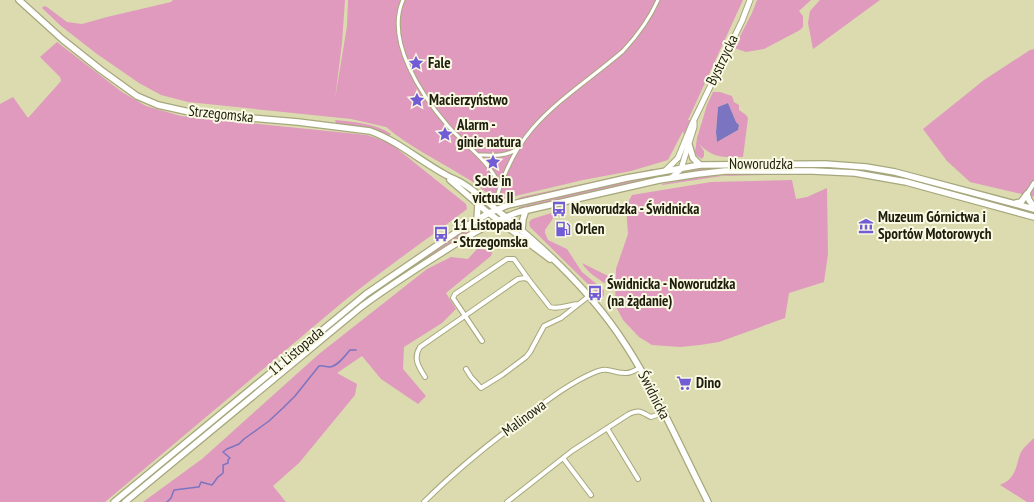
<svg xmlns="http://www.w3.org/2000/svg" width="1034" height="502" font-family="'PT Sans Narrow',sans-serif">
<rect width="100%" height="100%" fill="#dbdbaf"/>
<path fill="#df9abe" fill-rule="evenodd" d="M173,0H345L342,43L335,99L347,26L348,0H743L688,120H690L684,135L683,131L668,160L631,171L583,180L499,200C486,194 476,183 463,176C437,160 409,146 386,127L351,119L188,102L161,95L139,83L97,54L61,26L42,8L44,6L47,7L67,22L82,24L107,17L171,2Z
M757,0H811L799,11L803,16V27L800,30L764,49L746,52L734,48L752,13Z
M820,0H880L813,49L808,23L810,11Z
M57,42L122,92L146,106L181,116L367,135L390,143L466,204L467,209C426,240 384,269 344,301L105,502H0V104L13,97L28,118L61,81L60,77L40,57Z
M1034,49V197L1031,196V198L1030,196L970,182L947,161L923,129L984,80L1030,50Z
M713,92H720L732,96L734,102L739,105V110L746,115L748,118L743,157C723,157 714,159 699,144L704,151V156L702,159L697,156L695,152L697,138L707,105ZM728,103L736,122L739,125L738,130L717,142L716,131L718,107Z
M335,120C354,122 375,123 391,134L389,136L369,128L339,125L336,123Z
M726,167H829L867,170L920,181L1034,212V214L914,181L863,171L828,168L741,169L693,173L687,170Z
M653,169L654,170L516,200L521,197Z
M739,174H798L722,176L662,185V184L694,178Z
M655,175L656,177L519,209V207L598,187Z
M792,180L796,199L807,197L827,188L828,254L824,282L789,293L785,318L719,342L700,345L680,347L652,345L639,337L623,320L615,305L616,269L628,234L626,206L632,195L711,182Z
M558,211L559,216L554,217L545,230V233L548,240L567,249L582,272L604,290V295L603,297L600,296L530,227L529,222L532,219Z
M477,222L479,224L396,279L356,307L121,502H118L370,294L457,235Z
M477,249L493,250L491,256L446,293L456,309L442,323L404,347L403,369L426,396L418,404L381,379L362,356L337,373L357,384L355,395L299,463L273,486L286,502H143L202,459L319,354L427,269L451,257L468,259Z
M582,263L610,277L607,282L604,283C596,277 587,272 582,263Z
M1034,438V502H1027L1000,485C1017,478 1015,467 1021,452C1024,447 1030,442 1034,438Z"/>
<path fill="#7b74c0" d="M728,103L736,122L739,125L738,130L717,142L716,132L718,107Z"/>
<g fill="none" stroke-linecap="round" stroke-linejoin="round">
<path stroke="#7b74c0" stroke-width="1.5" d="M167,502L171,498L174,490L198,487H199L201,482L212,485C214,483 216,479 218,477C225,472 223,474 223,465L228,463V460L230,458L223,452L227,449L239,444L244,439L269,421L284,407L295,396L319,366C323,365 325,367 329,367C337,367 345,356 350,350H356"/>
<g stroke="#a7a77d" stroke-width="5">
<path id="pedestrian" d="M403,0C385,41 422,96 448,126C467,147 488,159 500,186
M478,155C491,155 506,157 517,149
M496,200C503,175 515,149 532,129C558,99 593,77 623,51C637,36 650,18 658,0"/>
</g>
<g stroke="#a7a77d" stroke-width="6">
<path id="minor" d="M1027,194L1034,183
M482,341L453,298L455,294L507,259H514L529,280
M466,369L471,377L481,388L502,375L526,357L530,352L544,326L561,318L589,296
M425,377C418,366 413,358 420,347L518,279L525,278L529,280L550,307C560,310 569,304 579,304
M607,428L638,479
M563,458L591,495
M424,502C456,470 492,441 529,414C549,399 570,383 593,373C610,365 611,374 626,373C631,373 635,370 640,368
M507,502L572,451L629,414C640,409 641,412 651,417L663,413"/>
</g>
<g stroke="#a7a77d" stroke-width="7">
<path id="tertiary" d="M665,171L678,158L692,124L742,21L750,0
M671,178L681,169L694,127V122"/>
</g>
<g stroke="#a7a77d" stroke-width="8">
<path id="secondary" d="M19,0L62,39L101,70L137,96L158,105L194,113L298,122L370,131C398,141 420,161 446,175C451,178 457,180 462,183C477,192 489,204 503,215C549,252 593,294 625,344C657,393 681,449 708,502
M689,145L693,158L700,165
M450,180L486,211L550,259
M1027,194L1029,200L1034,207
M1016,203L1021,202L1027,194
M477,220L478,204
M522,229L523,219L526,210
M114,502L366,294L458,231L489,213L508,205L627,178L700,165L825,164L866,167L895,172L1034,209
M125,502L361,307C385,289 410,273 435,257C463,239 488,223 519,212L659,180L698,174L725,171H813L855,173L906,182L1034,217"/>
</g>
<use href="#pedestrian" stroke="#fff" stroke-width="3"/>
<use href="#minor" stroke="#fff" stroke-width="4"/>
<use href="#tertiary" stroke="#fff" stroke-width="5"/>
<use href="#secondary" stroke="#fff" stroke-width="5.5"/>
</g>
<defs>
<g id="sight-bare" transform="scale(1.2)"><path d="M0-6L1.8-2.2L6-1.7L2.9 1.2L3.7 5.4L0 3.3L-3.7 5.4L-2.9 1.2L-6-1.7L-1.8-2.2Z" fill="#715cd6" stroke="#fafae4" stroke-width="2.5" paint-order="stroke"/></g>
<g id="bus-bare" transform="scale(1.2)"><path d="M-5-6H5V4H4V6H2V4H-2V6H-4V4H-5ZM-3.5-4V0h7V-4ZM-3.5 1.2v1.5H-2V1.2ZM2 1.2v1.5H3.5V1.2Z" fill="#715cd6" stroke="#fafae4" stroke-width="2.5" paint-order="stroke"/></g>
<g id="museum-bare" transform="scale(1.2)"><path d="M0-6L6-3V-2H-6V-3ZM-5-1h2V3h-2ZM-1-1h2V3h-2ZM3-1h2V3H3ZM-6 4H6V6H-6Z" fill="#715cd6" stroke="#fafae4" stroke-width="2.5" paint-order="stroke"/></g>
<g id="fuel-bare" transform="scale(1.2)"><path d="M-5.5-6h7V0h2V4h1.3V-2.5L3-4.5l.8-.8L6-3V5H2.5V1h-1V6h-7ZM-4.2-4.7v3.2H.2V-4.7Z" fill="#715cd6" stroke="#fafae4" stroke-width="2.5" paint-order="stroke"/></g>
<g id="supermarket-bare" transform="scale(1.2)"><path d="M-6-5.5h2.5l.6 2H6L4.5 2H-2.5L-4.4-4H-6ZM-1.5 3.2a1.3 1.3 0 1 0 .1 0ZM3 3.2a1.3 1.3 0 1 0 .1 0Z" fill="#715cd6" stroke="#fafae4" stroke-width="2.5" paint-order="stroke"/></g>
</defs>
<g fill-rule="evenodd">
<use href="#sight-bare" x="416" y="63"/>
<use href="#sight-bare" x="417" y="100"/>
<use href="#sight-bare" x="445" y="134"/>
<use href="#sight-bare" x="493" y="162"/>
<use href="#bus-bare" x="559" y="209"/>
<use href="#museum-bare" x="866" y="226"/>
<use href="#fuel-bare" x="563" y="229"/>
<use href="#bus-bare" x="441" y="234"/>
<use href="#bus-bare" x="595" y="293"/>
<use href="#supermarket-bare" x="684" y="383"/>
</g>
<g text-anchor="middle" stroke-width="4" stroke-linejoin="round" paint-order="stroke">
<g font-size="15" fill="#1d1d0d" stroke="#fafae4">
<text transform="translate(722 60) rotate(-64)" y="5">Bystrzycka</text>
<text transform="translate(221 114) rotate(6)" y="5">Strzegomska</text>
<text x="761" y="169">Noworudzka</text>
<text transform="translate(296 351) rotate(-40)" y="5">11 Listopada</text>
<text transform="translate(654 395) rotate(63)" y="5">Świdnicka</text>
<text transform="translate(524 418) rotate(-36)" y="5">Malinowa</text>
</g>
<g font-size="15" font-weight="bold" fill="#1d1d0d" stroke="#fafae4" text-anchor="start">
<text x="428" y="68">Fale</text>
<text x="429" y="105">Macierzyństwo</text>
<text x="457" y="130">Alarm -<tspan x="457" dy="17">ginie natura</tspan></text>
<text x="493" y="186" text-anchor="middle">Sole in<tspan x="493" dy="17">victus II</tspan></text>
<text x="571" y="214">Noworudzka - Świdnicka</text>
<text x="878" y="222">Muzeum Górnictwa i<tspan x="878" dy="17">Sportów Motorowych</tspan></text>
<text x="453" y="230">11 Listopada<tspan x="453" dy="17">- Strzegomska</tspan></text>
<text x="575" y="234">Orlen</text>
<text x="607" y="289">Świdnicka - Noworudzka<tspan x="607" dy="17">(na żądanie)</tspan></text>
<text x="696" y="388">Dino</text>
</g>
</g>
</svg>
